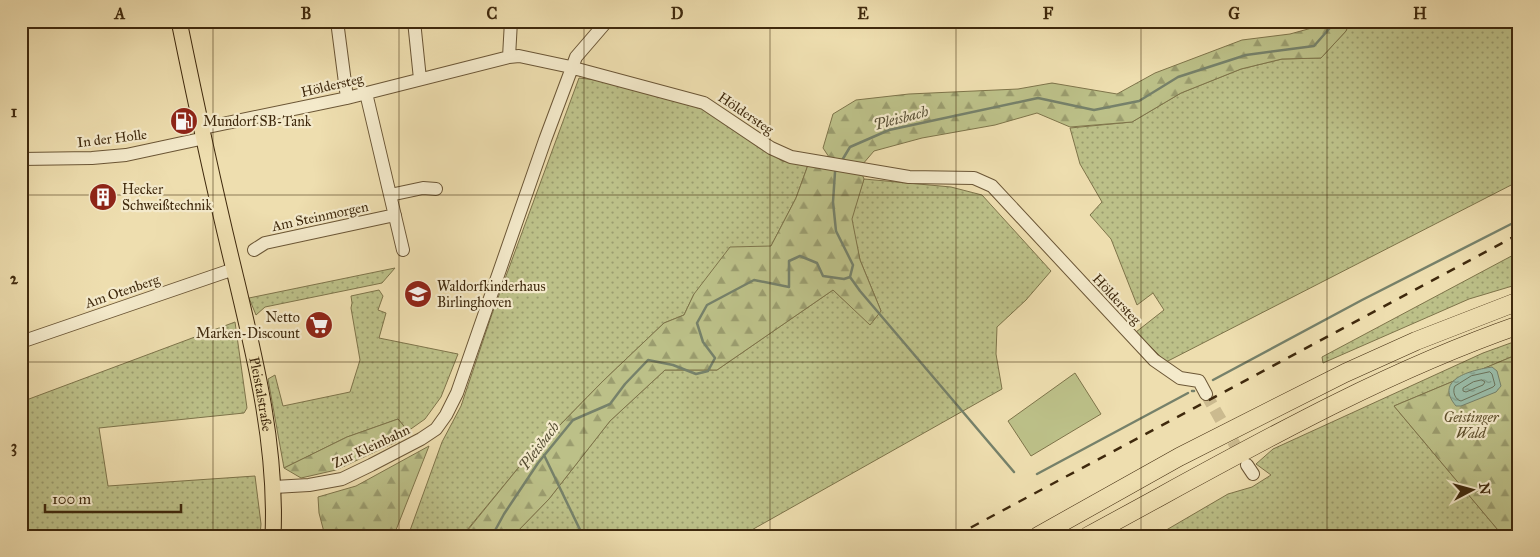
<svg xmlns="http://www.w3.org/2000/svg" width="1540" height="557" font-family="'IM FELL Great Primer',serif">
<defs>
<pattern id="grass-dots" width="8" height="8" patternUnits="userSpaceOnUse" patternTransform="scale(1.25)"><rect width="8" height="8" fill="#bcc088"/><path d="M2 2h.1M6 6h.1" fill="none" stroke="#9a9c6e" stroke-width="1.8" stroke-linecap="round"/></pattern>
<pattern id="forest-firs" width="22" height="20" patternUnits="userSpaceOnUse" patternTransform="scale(1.25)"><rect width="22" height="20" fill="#bcc088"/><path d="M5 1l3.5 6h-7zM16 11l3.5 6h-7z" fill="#9a9c6e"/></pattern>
<pattern id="water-ripples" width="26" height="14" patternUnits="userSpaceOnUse" patternTransform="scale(1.25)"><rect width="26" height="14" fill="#9abca8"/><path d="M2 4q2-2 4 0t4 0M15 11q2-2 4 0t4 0" fill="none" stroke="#7f9987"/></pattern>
</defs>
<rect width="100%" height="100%" fill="#eedeaf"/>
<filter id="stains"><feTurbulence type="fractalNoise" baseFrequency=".004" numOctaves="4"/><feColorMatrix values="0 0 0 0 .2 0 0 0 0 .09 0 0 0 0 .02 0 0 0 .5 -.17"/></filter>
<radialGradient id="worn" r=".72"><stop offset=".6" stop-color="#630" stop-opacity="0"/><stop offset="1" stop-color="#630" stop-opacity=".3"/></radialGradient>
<path fill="url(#grass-dots)" stroke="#7e744a" d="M1350,21H1519V181L1166,362L1136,332L1164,310L1153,293L1137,305L1111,239L1090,215L1102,202L1080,164L1070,128L1132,122L1181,93L1241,69L1282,59L1321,58L1346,31Z
M579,78L596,80L695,105L717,116L782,161L808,165L796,198L771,246L694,294L684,315L664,323L602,382L519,467L467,530L465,536H408L442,442L461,406L492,314Z
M864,179L951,187L982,195L1051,271L1026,300L997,327L996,354L1002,389L741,536H513L549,499L610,421L665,370H717L833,290L870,324L881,311L860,260L851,219Z
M1519,252V284L1469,299L1323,363L1322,357Z
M395,268L382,283L265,307L256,315L249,298Z
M379,290L383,296L378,310L386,313L379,338L458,354L441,397L425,419L408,431L398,419L347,437L284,468L268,379L275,375L283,406L350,392L360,360L351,308L352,303L351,296Z
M235,322L247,408L244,413L99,428L108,486L255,476L261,524L260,536H25L21,522V402Z
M1519,340V358L1516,355L1394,406L1498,530L1492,536H1156L1228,494L1252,487L1271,475L1256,464L1273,449L1483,353Z"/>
<path fill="url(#forest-firs)" stroke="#7e744a" d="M1322,21H1350L1346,31L1321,58L1282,59L1241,69L1181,93L1132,122L1070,127L1037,113L995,125L922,138L874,151L862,165L829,157L823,148L833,114L856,100L909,94L1018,89L1052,83L1117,94L1155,73L1242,40L1290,34L1319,26Z
M808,165L862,174L864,179L852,219L860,260L881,311L870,325L833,290L717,370H665L610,421L549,499L513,536H465L467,531L519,467L602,382L664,323L684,315L694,294L730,247L771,246L796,198Z
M1516,355L1519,358V536H1492L1498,530L1394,406Z
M398,419L408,431L396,442L336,470L301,478L284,468L347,437Z
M429,446L396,530L390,536H325L319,513L318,497L356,486Z"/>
<path fill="#bcc088" stroke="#7e744a" d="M1075,373L1101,414L1031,456L1008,421Z"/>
<path fill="url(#water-ripples)" stroke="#76816a" d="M1492,367L1497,371L1501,386L1496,392L1461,406H1456C1433,379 1472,370 1492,367Z"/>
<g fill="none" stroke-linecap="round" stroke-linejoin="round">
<path stroke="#6c725a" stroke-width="1" d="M1490,372L1492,374L1495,385L1493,387L1461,401C1455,400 1452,391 1455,386L1471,376Z
M1482,380L1485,382L1483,385L1466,392L1463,391V388L1473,382Z"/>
<path stroke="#76816a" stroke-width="2.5" d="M841,162L850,147L889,130L1038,98L1094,110L1139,101L1178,77L1246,55L1314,46L1336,21
M850,277L860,291L1014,472
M1213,380L1362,300L1519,220
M1192,391H1194
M544,455L583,536
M1037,474L1188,393
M492,536L504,514L538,463L573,420L610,404L625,384L648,360L673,365L696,374L708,371L715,358L703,342L697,323L707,305L754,280L789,287V261L800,256L817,263L823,276L844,279L850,277L853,265L836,231L833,202L835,172L837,168"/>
<path stroke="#cbba8f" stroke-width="12" stroke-dasharray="12 6" stroke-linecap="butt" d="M1206,394L1243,459"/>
<g stroke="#6b5636" stroke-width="14">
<path id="minor" d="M337,21L347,98
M414,21L420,79
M509,57L511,21
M366,93L403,250
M203,128L347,98L509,57L519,56L566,66L704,103L771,148L791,157L909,177L974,178L992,186L1154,360L1180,378L1199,381L1206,394
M21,159L92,158L126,155L205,138
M390,195L423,188L436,189
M254,250L265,243L395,215
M21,342L234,269
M1247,465L1253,474
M274,487L309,485L342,479L371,465L421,439L436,429L446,415L457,393L545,140L576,57L607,21"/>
</g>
<g stroke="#3f290d" stroke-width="17">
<g id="major">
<path id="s1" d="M179,21C196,104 214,188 234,270C255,358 277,445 273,536"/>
</g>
</g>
<g stroke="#3f290d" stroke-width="19">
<path id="highway" d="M1038,536L1179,457L1345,373L1416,341L1519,301
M1088,536C1229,460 1367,378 1519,325"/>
</g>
<use href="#minor" stroke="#f4eacb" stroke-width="12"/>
<use href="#major" stroke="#eedeaf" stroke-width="15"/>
<use href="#highway" stroke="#eedeaf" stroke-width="18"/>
<path stroke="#3f290d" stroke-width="2.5" stroke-dasharray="9 9" stroke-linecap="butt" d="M955,536L1519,234"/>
</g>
<path fill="none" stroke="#3f290d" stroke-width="1" stroke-opacity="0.55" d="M213,21V536M399,21V536M584,21V536M770,21V536M956,21V536M1141,21V536M1327,21V536M21,195H1519M21,362H1519"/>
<defs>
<g id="fuel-disc" transform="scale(1.4375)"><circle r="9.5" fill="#8f2418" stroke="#f4eacb"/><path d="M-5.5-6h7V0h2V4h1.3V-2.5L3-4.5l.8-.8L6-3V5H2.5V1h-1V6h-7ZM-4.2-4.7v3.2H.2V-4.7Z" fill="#fff"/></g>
<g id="building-disc" transform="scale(1.4375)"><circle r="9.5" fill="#8f2418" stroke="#f4eacb"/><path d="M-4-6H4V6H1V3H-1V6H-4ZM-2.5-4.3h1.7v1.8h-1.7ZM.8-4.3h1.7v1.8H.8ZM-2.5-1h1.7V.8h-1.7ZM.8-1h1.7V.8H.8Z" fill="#fff"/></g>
<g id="school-disc" transform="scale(1.4375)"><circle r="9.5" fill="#8f2418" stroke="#f4eacb"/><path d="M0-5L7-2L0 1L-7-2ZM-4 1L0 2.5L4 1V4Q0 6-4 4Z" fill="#fff"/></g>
<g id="supermarket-disc" transform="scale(1.4375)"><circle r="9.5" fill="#8f2418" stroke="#f4eacb"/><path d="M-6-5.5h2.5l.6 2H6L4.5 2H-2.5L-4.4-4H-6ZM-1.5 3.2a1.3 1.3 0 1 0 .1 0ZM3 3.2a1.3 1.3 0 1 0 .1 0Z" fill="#fff"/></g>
</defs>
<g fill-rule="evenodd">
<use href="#fuel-disc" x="184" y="121"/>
<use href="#building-disc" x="103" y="197"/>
<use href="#school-disc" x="418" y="294"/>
<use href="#supermarket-disc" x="319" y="325"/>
</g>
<g text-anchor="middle" stroke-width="4.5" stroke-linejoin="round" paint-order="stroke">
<g font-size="14" fill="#3f290d" stroke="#f4eacb">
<text transform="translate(332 85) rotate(-13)" y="5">Höldersteg</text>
<text transform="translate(746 113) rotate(34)" y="5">Höldersteg</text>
<text transform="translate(112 138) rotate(-7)" y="5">In der Holle</text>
<text transform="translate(320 216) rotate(-12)" y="5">Am Steinmorgen</text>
<text transform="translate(122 291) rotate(-19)" y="5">Am Otenberg</text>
<text transform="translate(1117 299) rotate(47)" y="5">Höldersteg</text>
<text dy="5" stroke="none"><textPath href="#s1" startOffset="382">Pleistalstraße</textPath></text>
<text transform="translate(371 446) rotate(-25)" y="5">Zur Kleinbahn</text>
</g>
<g font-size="14" fill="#3f290d" stroke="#f4eacb" text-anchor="start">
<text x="203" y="126">Mundorf SB-Tank</text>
<text x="122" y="194">Hecker<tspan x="122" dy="16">Schweißtechnik</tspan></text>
<text x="437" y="291">Waldorfkinderhaus<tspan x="437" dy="16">Birlinghoven</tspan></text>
<text x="300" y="322" text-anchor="end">Netto<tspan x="300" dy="16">Marken-Discount</tspan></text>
</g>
<g font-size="14" font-style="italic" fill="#5e4f2c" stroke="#f4eacb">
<text x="1471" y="422">Geistinger<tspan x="1471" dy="16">Wald</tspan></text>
</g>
<g font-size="15" font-style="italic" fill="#564e34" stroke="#f4eacb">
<text transform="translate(901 118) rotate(-15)" y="5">Pleisbach</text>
<text transform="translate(539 446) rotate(-53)" y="5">Pleisbach</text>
</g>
</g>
<rect width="1540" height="557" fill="none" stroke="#eedeaf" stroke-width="55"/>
<g transform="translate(1472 490) rotate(84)" stroke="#f4eacb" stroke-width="4" paint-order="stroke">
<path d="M0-4L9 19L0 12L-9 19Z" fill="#3f290d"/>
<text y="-8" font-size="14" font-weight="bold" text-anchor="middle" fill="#3f290d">N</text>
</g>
<path d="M45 504v8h136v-8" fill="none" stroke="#3f290d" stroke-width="2.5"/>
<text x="52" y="504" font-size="15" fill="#3f290d" stroke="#f4eacb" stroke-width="4" paint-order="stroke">100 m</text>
<rect x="28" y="28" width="1484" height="502" fill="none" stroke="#3f290d" stroke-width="2"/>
<g font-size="16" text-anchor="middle" font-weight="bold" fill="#3f290d">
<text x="120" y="19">A</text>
<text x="306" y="19">B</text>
<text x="492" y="19">C</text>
<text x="677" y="19">D</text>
<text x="863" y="19">E</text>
<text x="1048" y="19">F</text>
<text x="1234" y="19">G</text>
<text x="1420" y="19">H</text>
<text x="14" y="117">1</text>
<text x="14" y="284">2</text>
<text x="14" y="452">3</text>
</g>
<rect width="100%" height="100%" filter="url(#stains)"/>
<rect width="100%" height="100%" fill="url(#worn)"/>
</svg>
